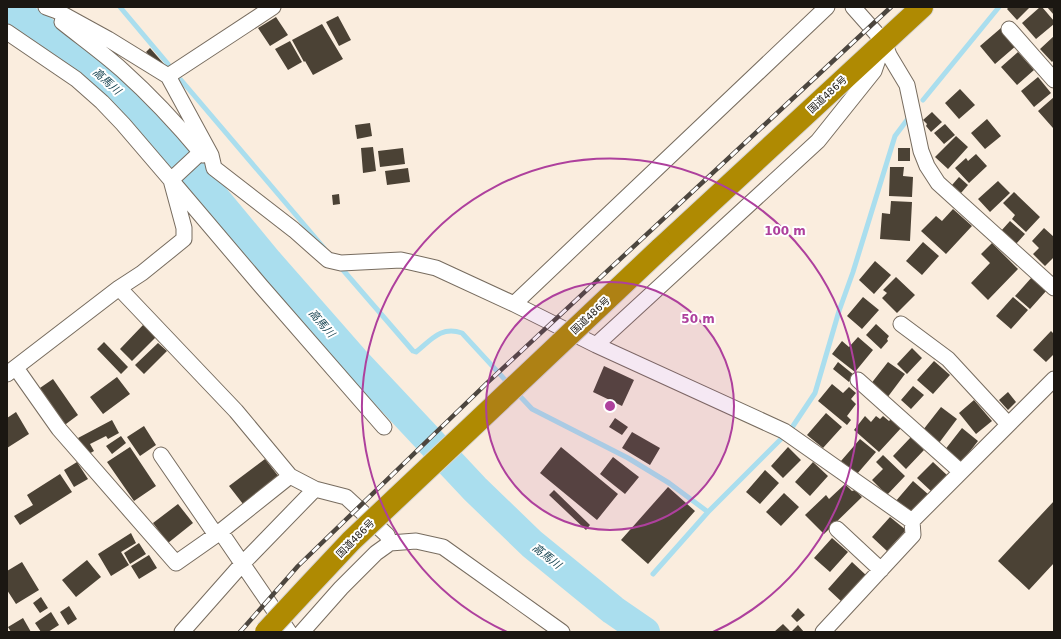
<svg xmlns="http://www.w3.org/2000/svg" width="1061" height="639" font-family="'DejaVu Sans','Noto Sans JP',sans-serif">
<rect width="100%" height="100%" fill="#faedde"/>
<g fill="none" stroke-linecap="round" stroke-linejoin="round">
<path stroke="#aadeee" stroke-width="5" d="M120,7L168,64
M181,80L324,248
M923,100L999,7
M343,270L413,351L416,352C432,339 441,326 462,333L509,384
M516,392L532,409L628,458L669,483L708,512
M653,574L708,512L791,429L815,393L839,311L853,272L895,136L907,120
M607,614L618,605"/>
<path stroke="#aadeee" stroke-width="30" d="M7,7L71,49L120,92L166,139L268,262L354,360L475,489L532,544L613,610L645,632"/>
</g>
<path fill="#4b4235" d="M1009,7H1030L1017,20L1007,9Z
M1040,7H1042L1054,21V24L1036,39L1022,23Z
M1047,7H1054V15Z
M338,16L351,40L339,46L326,22Z
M276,17L288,35L270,46L258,28Z
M322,24L343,59L313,75L305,61L304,62L292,40Z
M1001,28L1017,45L995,64L980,46Z
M1054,36V60L1052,62L1040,49Z
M290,41L302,62L288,70L275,49Z
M150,48L164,64L160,67L146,52Z
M1018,52L1034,70L1017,85L1001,67Z
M1038,77L1051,93L1034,107L1021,91Z
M960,89L975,105L959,119L945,103Z
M1054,97V127L1053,128L1038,111Z
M932,112L942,122L931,132L926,126L927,124L923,120Z
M987,119L1001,136L985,149L971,133Z
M370,123L372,136L357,139L355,125Z
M945,124L955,135L944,144L934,133Z
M956,136L968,147L948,169L935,157Z
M373,147L376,171L363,173L361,148Z
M403,148L405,164L380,167L378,151Z
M898,148H910V161H898Z
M976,154L987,166L969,183L955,168L966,158L968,161Z
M890,167H904L903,176L913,177L912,197L889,196Z
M408,168L410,182L387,185L385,171Z
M959,177L968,185L961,193L952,185Z
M998,181L1010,193L990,212L978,199Z
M1014,192L1040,217L1026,232L1012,219L1015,215L1003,203Z
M339,194L340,204L333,205L332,195Z
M891,201L912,202L910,241L880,239L882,213L890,214Z
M953,209L972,226L946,254L921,231L936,216L942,221Z
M1010,221L1025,234L1016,244L1001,231Z
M1044,228L1054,237V257L1045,266L1033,254L1039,248L1032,241Z
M923,242L939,256L922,275L906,261Z
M992,243L1018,269L988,300L971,283L990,263L981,254Z
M875,261L891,275L874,294L859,280Z
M896,277L915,295L897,313L882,298L887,293L883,290Z
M1032,277L1047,290L1030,309L1015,296Z
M863,297L879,310L862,329L847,316Z
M1013,297L1028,310L1011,329L996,316Z
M876,324L889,336L887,339L888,341L881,349L866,335Z
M143,325L156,337L132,361L120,349Z
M1051,331L1054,334V354L1046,362L1033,350Z
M858,337L873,350L855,372L832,354L842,341L849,347Z
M104,342L128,367L121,374L97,349Z
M158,343L167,351L144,374L135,365Z
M912,348L922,358L907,374L897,364Z
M934,361L950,375L933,394L917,380Z
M838,362L854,375L849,382L833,369Z
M888,362L905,374L887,398L870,385Z
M604,366L634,380L622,406L593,392Z
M117,377L130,394L103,414L90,397Z
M53,379L78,415L62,427L37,390Z
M832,384L843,393L849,387L856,393L851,399L856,404L847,416L851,420L847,425L818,401Z
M913,386L924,395L911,409L901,400Z
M1008,392L1016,402L1008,410L999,400Z
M974,400L992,421L976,434L959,413Z
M941,407L957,419L939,443L923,430Z
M16,412L29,434L7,448V418Z
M826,413L842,427L823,448L807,435Z
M865,416L871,422L876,416L880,419L883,416L889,421L892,418L902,427L879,452L854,430Z
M615,418L628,427L622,435L609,427Z
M112,420L119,433L108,439L106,436L90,444L94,451L87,455L78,438Z
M144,426L156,445L140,456L127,437Z
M962,428L978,441L960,464L944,451Z
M632,432L660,448L650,465L622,448Z
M121,436L126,443L112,454L106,446Z
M911,437L924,450L906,469L893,456Z
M860,439L876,452L857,474L841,461Z
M130,447L156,486L134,501L107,462Z
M561,447L618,494L597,520L540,473Z
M788,447L801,460L783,478L771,466Z
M883,455L905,476L887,495L872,480L883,469L876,462Z
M613,457L639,477L625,494L600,474Z
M265,459L279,477L243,504L229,486Z
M77,462L88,479L74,487L64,470Z
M813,462L828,476L810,496L795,482Z
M933,462L948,476L932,492L917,478Z
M765,470L779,483L760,504L746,492Z
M60,474L72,492L20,525L14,516L33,505L27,495Z
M913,481L929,495L911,516L895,502Z
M845,484L852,491L855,490L862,497L824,534L805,515L826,495L829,499Z
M668,487L695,511L648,564L621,540Z
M554,490L590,525L586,530L549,495Z
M784,493L799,507L781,526L766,512Z
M1054,501V563L1029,590L998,561Z
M178,504L193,523L168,543L153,523Z
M890,517L906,530L887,551L872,537Z
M131,533L136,543L121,552L129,565L111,576L98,554Z
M832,538L848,552L830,572L814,558Z
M139,543L146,554L130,564L124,553Z
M149,555L157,568L139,579L131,566Z
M87,560L101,577L76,597L62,580Z
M22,562L39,590L16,604L7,590V571Z
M852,562L867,576L842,602L828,589Z
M41,597L48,608L40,613L33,603Z
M69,606L77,619L68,625L60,612Z
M798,608L805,615L797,622L791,616Z
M51,612L59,625L48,632H41L35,623Z
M23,618L31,632H11L8,627Z
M783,624L791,632H774Z
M798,625L804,632H791Z"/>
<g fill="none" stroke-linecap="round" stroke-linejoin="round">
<g stroke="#776c5f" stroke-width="17">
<path id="street" d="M46,7L57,11L108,39L168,76L211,155L214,168L294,230L328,260L341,263L401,260L436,268L514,304L596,345L784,431L912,521L1054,379
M853,7L884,42L889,55L907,85L921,151L927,166L938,183L1054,288
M62,22C82,38 103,53 122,70C151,96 178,125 203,155
M1009,29L1054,80
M7,32L76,79L102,102L123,124L171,180L184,228V239L142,273L119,288L7,374
M168,76L273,7
M201,152L171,180L261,286L384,427
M119,288L236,411L290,476L315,489L346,497L387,535L390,543
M514,304L827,7
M901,324L948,359L1008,424
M596,345L818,141L874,71L883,45
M16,368L59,429L176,563L216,535L290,476
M858,380L961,472
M161,455L216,535
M837,529L881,570
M220,531L289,632
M182,632L243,563L315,489
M302,632L341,588L376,553L390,543L416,541L443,547L562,632
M823,632L913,535L912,521"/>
</g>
<g stroke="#d6d5d4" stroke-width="24">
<path id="highway" d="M660,249L922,7"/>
</g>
<use href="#street" stroke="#fff" stroke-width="15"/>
<use href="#highway" stroke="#af8a02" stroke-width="22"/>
<g stroke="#4c463f" stroke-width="4.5">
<path id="rail" d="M240,632L298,566L487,383L891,7"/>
</g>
<use href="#rail" stroke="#fff" stroke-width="3" stroke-dasharray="9" stroke-linecap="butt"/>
<g stroke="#d6d5d4" stroke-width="24" stroke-linecap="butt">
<path id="highway-bridge" d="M266,632L305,590L351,541L660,249"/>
</g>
<use href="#highway-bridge" stroke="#af8a02" stroke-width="22"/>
</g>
<circle cx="610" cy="406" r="124" fill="#ae409d" fill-opacity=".12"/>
<g fill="none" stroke="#ae409d" stroke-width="2">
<circle cx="610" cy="406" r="124"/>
<path d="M507 632A248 248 0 1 1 713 632"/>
</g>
<g text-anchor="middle" stroke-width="4" stroke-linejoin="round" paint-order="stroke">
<g font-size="10" fill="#1b1712" stroke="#fff">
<text transform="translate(827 94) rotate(-43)" y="4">国道486号</text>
<text transform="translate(590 315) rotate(-43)" y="4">国道486号</text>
<text transform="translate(355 538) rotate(-45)" y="4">国道486号</text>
</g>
<g font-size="11" font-style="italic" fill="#164350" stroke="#fff">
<text transform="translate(107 81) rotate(42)" y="4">高馬川</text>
<text transform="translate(322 323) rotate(49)" y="4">高馬川</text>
<text transform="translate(547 556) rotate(38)" y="4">高馬川</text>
</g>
</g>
<circle cx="610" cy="406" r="6" fill="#ae409d" stroke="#fff" stroke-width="2"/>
<g font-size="12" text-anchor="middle" font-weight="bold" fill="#ae409d" stroke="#fff" stroke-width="4" stroke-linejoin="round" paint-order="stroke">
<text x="785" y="235">100 m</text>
<text x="698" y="323">50 m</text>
</g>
<rect width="1061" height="639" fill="none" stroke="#1b1712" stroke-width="16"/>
</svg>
